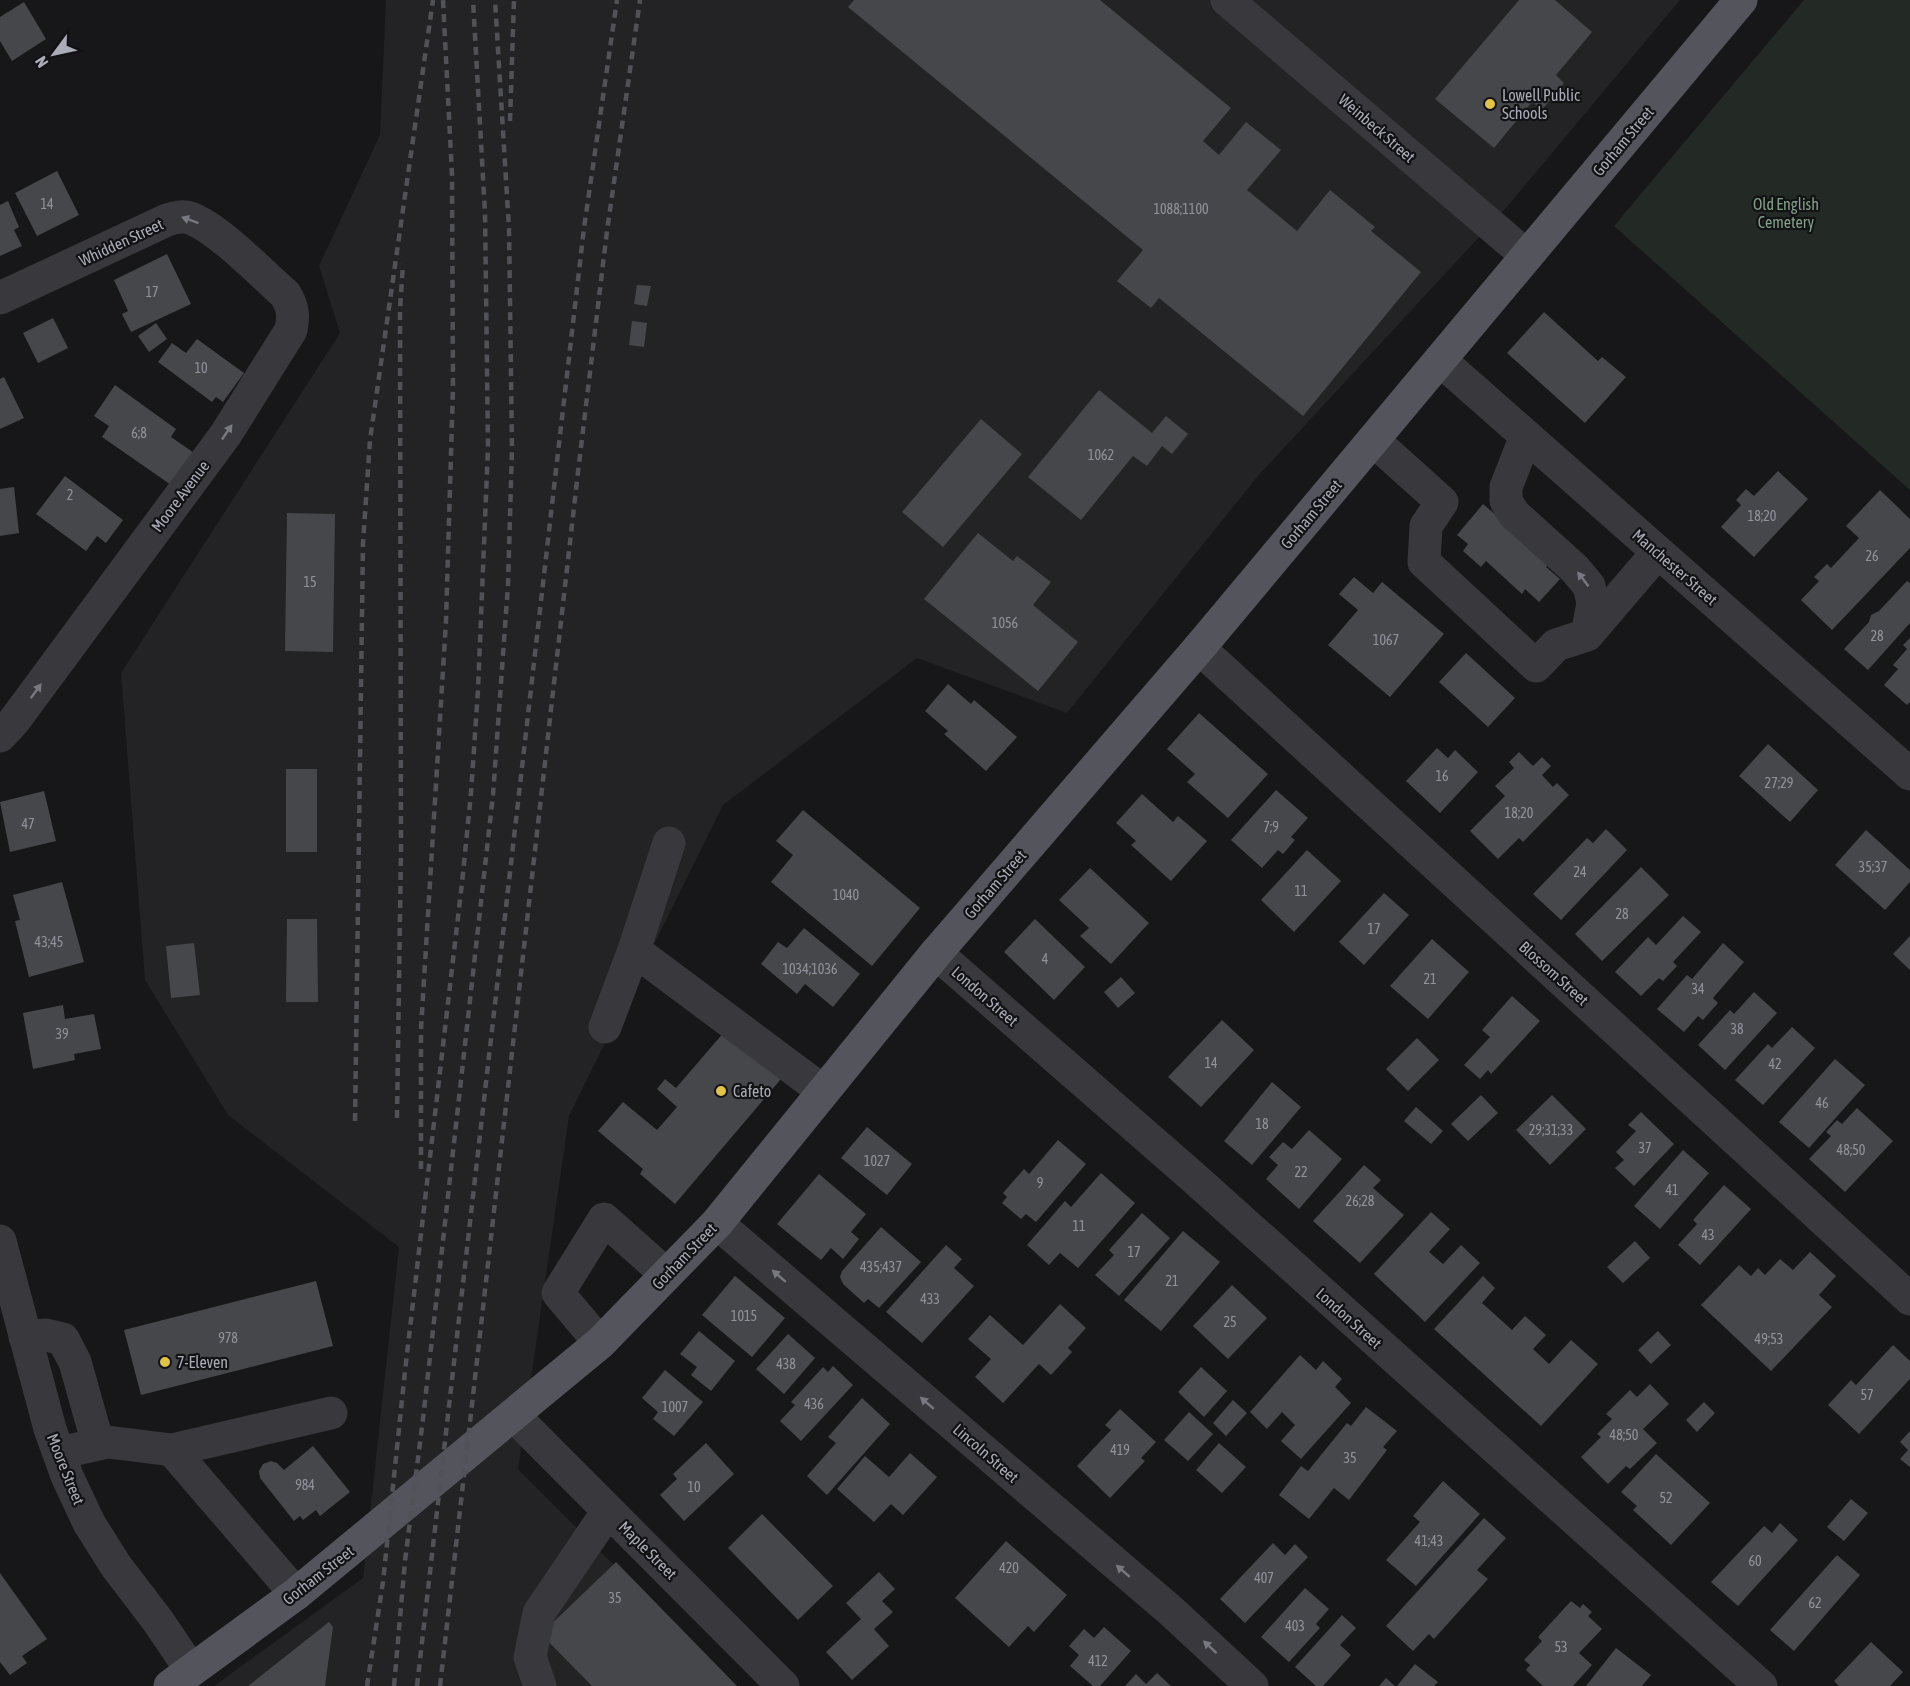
<svg xmlns="http://www.w3.org/2000/svg" width="1910" height="1686" font-family="'Asap Condensed',sans-serif">
<rect width="100%" height="100%" fill="#171719"/>
<path fill="#232325" d="M386,0H1680L1506,208L1258,476L1067,713L917,658L723,805L569,1116L518,1469L735,1686H214L363,1578L399,1247L228,1115L145,980L121,673L340,333L319,266L380,135Z"/>
<path fill="#232a25" d="M1804,0H1910V490L1614,226Z"/>
<path fill="#46474b" d="M854,0H1100L1231,108L1203,141L1219,155L1246,122L1281,150L1247,190L1297,231L1330,190L1375,227L1371,231L1421,272L1303,416L1159,298L1151,308L1117,281L1143,250L848,7Z
M1519,0H1555L1592,32L1556,75L1564,83L1542,110L1532,102L1494,148L1435,99Z
M24,2L46,39L12,61L0,41V17Z
M57,171L79,215L37,236L15,193Z
M8,201L19,227L14,230L22,246L0,256V205Z
M167,254L191,304L131,332L122,314L128,311L114,280Z
M637,285L651,286L647,306L634,304Z
M1544,312L1598,361L1602,357L1626,377L1585,423L1507,353Z
M53,318L68,348L38,363L23,333Z
M632,321L647,323L644,347L629,345Z
M156,323L167,339L149,352L138,336Z
M197,339L244,373L223,402L216,397L212,402L158,362L172,343L186,353Z
M4,377L24,418L0,429V379Z
M115,385L176,429L171,437L197,455L174,487L102,437L109,426L94,416Z
M1099,390L1152,433L1166,416L1188,434L1172,454L1162,446L1147,466L1133,456L1081,520L1028,477Z
M981,419L1022,454L943,547L902,512Z
M1778,471L1808,499L1754,557L1721,527L1741,505L1736,500L1746,489L1754,496Z
M65,476L123,520L106,543L97,536L86,551L36,514Z
M14,487L19,533L0,536V489Z
M1880,490L1910,519V548L1832,630L1801,600L1819,581L1814,577L1827,564L1831,568L1859,538L1846,526Z
M1483,504L1550,562L1546,567L1560,579L1539,602L1525,589L1522,594L1486,561L1481,567L1463,551L1468,544L1457,535Z
M287,513L335,514L333,652L285,651Z
M978,533L1013,561L1017,556L1051,582L1033,605L1078,642L1038,691L924,599Z
M1354,577L1373,593L1382,582L1444,634L1390,697L1328,645L1358,610L1339,594Z
M1907,581L1910,583V623L1868,670L1844,649L1869,622L1871,615L1879,611Z
M1910,638V702L1907,705L1884,685L1898,669L1893,665L1907,649L1903,645Z
M1466,653L1515,698L1488,727L1439,682Z
M948,684L971,704L974,700L1017,737L986,771L944,734L948,731L925,711Z
M1199,713L1268,774L1228,818L1187,782L1195,774L1167,749Z
M1768,744L1818,790L1790,822L1739,776Z
M1437,748L1448,758L1455,750L1478,772L1440,813L1406,781Z
M1519,752L1533,766L1542,757L1551,766L1542,775L1553,787L1557,783L1569,795L1523,842L1519,838L1498,859L1470,831L1505,796L1495,786L1514,768L1509,762Z
M286,769H317V852H286Z
M1276,790L1308,818L1291,837L1295,840L1283,854L1278,850L1262,868L1231,840Z
M44,791L56,841L10,852L0,802Z
M1142,794L1173,822L1178,816L1207,841L1171,881L1131,845L1136,841L1116,823Z
M803,810L920,908L872,966L771,882L793,855L776,841Z
M1606,829L1627,850L1561,920L1533,894L1587,838L1593,843Z
M1866,830L1910,870V882L1885,910L1835,865Z
M1307,850L1341,881L1294,932L1261,900Z
M1641,867L1669,895L1602,961L1575,934Z
M1090,868L1149,923L1111,964L1080,936L1089,928L1059,900Z
M62,882L84,962L29,977L15,921L20,920L13,895Z
M1384,893L1409,915L1364,965L1339,942Z
M1683,916L1701,932L1673,962L1677,966L1663,981L1659,978L1641,996L1615,972L1648,937L1656,945Z
M287,919H317L318,1002H286Z
M1035,919L1085,967L1054,1000L1004,952Z
M804,928L860,974L833,1007L805,984L797,994L761,964L778,942L787,948Z
M1910,936V970L1893,954Z
M1432,939L1469,972L1428,1019L1390,986Z
M194,943L200,995L171,998L166,946Z
M1723,943L1744,962L1713,998L1718,1003L1703,1020L1698,1016L1684,1032L1657,1009L1687,975L1692,979Z
M1121,977L1135,993L1118,1008L1104,992Z
M1754,992L1777,1013L1725,1070L1698,1045L1730,1010L1734,1014Z
M1512,996L1540,1021L1491,1074L1488,1070L1480,1079L1464,1065L1490,1037L1482,1030Z
M63,1005L65,1019L94,1014L101,1049L74,1054L75,1060L33,1069L23,1013Z
M1222,1020L1254,1050L1201,1107L1168,1077Z
M1792,1027L1815,1048L1763,1105L1735,1080L1768,1044L1772,1048Z
M725,1031L781,1079L675,1204L640,1174L643,1169L598,1131L623,1102L657,1130L677,1107L657,1089L665,1079L676,1088Z
M1417,1038L1439,1060L1408,1091L1386,1069Z
M1835,1059L1865,1085L1809,1148L1779,1122Z
M1272,1082L1301,1107L1252,1165L1224,1141Z
M1481,1095L1498,1113L1468,1141L1451,1124Z
M1552,1095L1586,1129L1550,1165L1516,1130Z
M1416,1107L1443,1131L1431,1144L1404,1121Z
M1857,1108L1893,1141L1845,1192L1809,1159L1831,1136L1826,1132L1837,1120L1842,1124Z
M1641,1112L1674,1144L1634,1186L1615,1168L1624,1160L1616,1152L1636,1131L1628,1125Z
M867,1127L912,1164L887,1195L841,1158Z
M1309,1130L1342,1159L1299,1209L1266,1179L1278,1165L1269,1157L1283,1142L1292,1149Z
M1058,1140L1086,1164L1036,1222L1026,1214L1021,1219L1002,1203L1007,1197L1003,1193L1024,1169L1029,1174Z
M1683,1150L1709,1173L1660,1229L1634,1206Z
M1364,1165L1381,1180L1373,1188L1404,1215L1360,1263L1313,1221Z
M1101,1173L1135,1203L1078,1268L1060,1253L1049,1265L1027,1245L1065,1201L1071,1207Z
M819,1174L866,1214L851,1232L859,1239L843,1259L831,1248L821,1260L777,1224Z
M1724,1185L1751,1209L1700,1265L1678,1245L1697,1224L1693,1220Z
M1431,1212L1450,1229L1429,1252L1443,1264L1461,1245L1480,1263L1425,1322L1374,1274Z
M1142,1213L1170,1238L1119,1296L1095,1275L1114,1255L1109,1250Z
M881,1227L921,1262L879,1308L868,1299L864,1303L843,1284L840,1277L842,1271Z
M1183,1231L1220,1262L1161,1331L1124,1300Z
M1635,1241L1650,1258L1623,1283L1607,1267Z
M946,1245L962,1259L954,1268L974,1286L922,1343L886,1312Z
M1810,1252L1836,1276L1819,1295L1832,1307L1771,1371L1701,1305L1739,1265L1751,1276L1758,1268L1765,1275L1780,1259L1793,1270Z
M735,1276L785,1318L752,1357L702,1315Z
M1483,1276L1495,1288L1482,1303L1512,1330L1525,1316L1546,1335L1533,1349L1549,1364L1571,1340L1598,1364L1541,1426L1434,1329Z
M316,1281L333,1346L141,1395L124,1330Z
M1232,1285L1267,1318L1228,1359L1193,1326Z
M1060,1304L1086,1328L1068,1348L1072,1352L1051,1375L1039,1364L1003,1403L975,1377L991,1359L968,1339L990,1315L1023,1345Z
M699,1331L735,1361L711,1391L691,1375L697,1367L680,1354Z
M1658,1331L1671,1345L1651,1364L1638,1350Z
M788,1334L815,1358L784,1394L756,1369Z
M1893,1345L1910,1361V1379L1859,1434L1828,1405L1851,1380L1856,1385Z
M1300,1355L1316,1370L1323,1361L1342,1379L1335,1387L1351,1403L1301,1459L1281,1441L1295,1425L1282,1412L1267,1429L1250,1412Z
M833,1366L853,1385L801,1441L780,1421L795,1405L791,1402L823,1367L828,1372Z
M1201,1367L1227,1391L1204,1417L1178,1392Z
M665,1370L703,1402L674,1436L653,1419L658,1412L642,1398Z
M1650,1384L1669,1404L1643,1429L1657,1443L1630,1469L1626,1466L1608,1484L1581,1457L1601,1437L1597,1434L1612,1419L1606,1414L1630,1390L1637,1397Z
M862,1398L890,1424L827,1495L807,1476L836,1443L828,1437Z
M1233,1400L1247,1413L1226,1436L1213,1423Z
M1704,1402L1715,1413L1697,1432L1686,1420Z
M1366,1407L1397,1431L1383,1447L1387,1450L1349,1500L1334,1488L1309,1519L1279,1495L1301,1466L1308,1471L1347,1423L1351,1426Z
M1120,1409L1156,1442L1141,1458L1145,1461L1110,1498L1077,1466L1111,1430L1105,1425Z
M1189,1412L1213,1434L1188,1461L1164,1440Z
M1910,1431V1467L1900,1459L1908,1450L1900,1442Z
M706,1443L734,1474L684,1521L660,1495L677,1479L673,1474Z
M1219,1443L1246,1467L1222,1493L1196,1470Z
M313,1446L350,1492L320,1516L316,1510L303,1520L300,1516L294,1521L260,1478L259,1471L263,1464L271,1461L277,1463L284,1470Z
M910,1453L937,1477L903,1515L891,1504L874,1522L837,1489L865,1456L889,1477Z
M1656,1454L1710,1503L1671,1545L1633,1510L1637,1506L1621,1492Z
M1443,1481L1480,1514L1416,1586L1386,1560L1420,1522L1413,1516Z
M1851,1499L1868,1513L1844,1541L1827,1527Z
M762,1514L833,1586L798,1620L728,1548Z
M1484,1518L1506,1538L1477,1570L1488,1579L1434,1639L1429,1634L1413,1651L1386,1626Z
M1780,1523L1798,1540L1738,1606L1711,1582L1764,1526L1772,1533Z
M1006,1541L1067,1595L1034,1632L1028,1626L1009,1647L955,1598Z
M1273,1543L1285,1555L1295,1544L1308,1557L1245,1623L1220,1599Z
M1837,1555L1860,1575L1794,1651L1770,1630Z
M616,1562L737,1686H592L541,1634Z
M879,1572L895,1589L882,1601L893,1612L874,1629L889,1646L852,1680L826,1652L861,1619L846,1603Z
M0,1573L47,1639L22,1656L27,1663L10,1675L0,1662Z
M1305,1588L1329,1609L1316,1624L1320,1628L1289,1662L1261,1637Z
M1571,1601L1580,1608L1583,1604L1592,1612L1588,1616L1602,1629L1579,1653L1592,1665L1573,1686H1543L1526,1670L1530,1665L1524,1660L1542,1641L1538,1637Z
M1342,1615L1356,1628L1340,1645L1351,1655L1323,1686H1316L1295,1667Z
M329,1622L333,1627L325,1686H248Z
M1104,1627L1131,1651L1100,1686H1093L1070,1666L1079,1655L1069,1646L1084,1629L1094,1638Z
M1871,1642L1903,1672L1890,1686H1839L1834,1681Z
M1616,1648L1651,1675L1642,1686H1586Z
M1415,1664L1438,1682L1434,1686H1397Z
M1157,1673L1171,1686H1125L1136,1674L1146,1684Z
M1386,1678L1395,1686H1379Z"/>
<g fill="none" stroke-linecap="round" stroke-linejoin="round">
<path stroke="#38383d" stroke-width="33" d="M1227,0L1527,256
M0,298L167,220C175,218 182,215 190,218C218,228 261,273 285,294C293,307 294,315 291,330L226,434L14,721L0,736
M1440,360L1910,774
M1526,436L1506,487V501L1514,514L1575,569L1589,586L1593,603L1587,635
M1373,440L1442,502L1426,526L1424,562L1536,666L1556,645L1587,635L1658,552
M1199,648L1910,1299
M634,950L669,843
M936,953L1193,1177L1761,1686
M605,1027L634,950L823,1091
M717,1223L1170,1610L1252,1686
M0,1241L50,1429L67,1476L89,1523L116,1566L158,1621L191,1670
M25,1337L46,1335L63,1339L75,1362L98,1444
M600,1343L558,1293L604,1219L666,1274
M513,1415L783,1686
M172,1450L331,1413
M59,1453L108,1442L172,1450L296,1594
M540,1686L530,1657L539,1613L608,1511"/>
<path stroke="#54555c" stroke-width="33" d="M170,1686L296,1594L600,1343L717,1223L936,953L1199,648L1741,0"/>
<path stroke="#515258" stroke-width="4.5" stroke-dasharray="8 6" stroke-linecap="butt" d="M510,121L514,0
M397,1118L401,850L400,309L403,264
M355,1121L363,543L370,440L433,0
M421,1169V1029L446,621L453,387L452,175L443,0
M367,1686L383,1582L405,1371L462,883L471,793L478,690L488,447L485,213L473,0
M394,1686L405,1561L423,1419L493,795L508,585L512,448L509,229L495,0
M417,1686L556,470L584,228L617,0
M440,1686L578,472L607,231L640,0"/>
</g>
<defs><path id="oneway-solid" d="M-6-.8H1V-3.2L6.5 0L1 3.2V.8H-6Z" transform="scale(1.5)"/></defs>
<g fill="#777880">
<use href="#oneway-solid" transform="translate(190 220) rotate(-160)"/>
<use href="#oneway-solid" transform="translate(227 432) rotate(-56)"/>
<use href="#oneway-solid" transform="translate(1583 579) rotate(-127)"/>
<use href="#oneway-solid" transform="translate(36 691) rotate(-54)"/>
<use href="#oneway-solid" transform="translate(779 1276) rotate(-139)"/>
<use href="#oneway-solid" transform="translate(927 1403) rotate(-139)"/>
<use href="#oneway-solid" transform="translate(1123 1571) rotate(-139)"/>
<use href="#oneway-solid" transform="translate(1210 1647) rotate(-137)"/>
</g>
<g fill="#e1c446" stroke="#121214" stroke-width="2">
<circle cx="1490" cy="104" r="6"/>
<circle cx="721" cy="1091" r="6"/>
<circle cx="165" cy="1362" r="6"/>
</g>
<g text-anchor="middle" stroke-width="4.5" stroke-linejoin="round" paint-order="stroke">
<g font-size="14" fill="#91939c">
<text x="47" y="209">14</text>
<text x="1181" y="214">1088;1100</text>
<text x="152" y="297">17</text>
<text x="201" y="373">10</text>
<text x="139" y="438">6;8</text>
<text x="1101" y="460">1062</text>
<text x="70" y="500">2</text>
<text x="1762" y="521">18;20</text>
<text x="1872" y="561">26</text>
<text x="310" y="587">15</text>
<text x="1005" y="628">1056</text>
<text x="1877" y="641">28</text>
<text x="1386" y="645">1067</text>
<text x="1442" y="781">16</text>
<text x="1779" y="788">27;29</text>
<text x="1519" y="818">18;20</text>
<text x="28" y="829">47</text>
<text x="1271" y="832">7;9</text>
<text x="1873" y="872">35;37</text>
<text x="1580" y="877">24</text>
<text x="1301" y="896">11</text>
<text x="846" y="900">1040</text>
<text x="1622" y="919">28</text>
<text x="1374" y="934">17</text>
<text x="49" y="947">43;45</text>
<text x="1045" y="964">4</text>
<text x="810" y="974">1034;1036</text>
<text x="1430" y="984">21</text>
<text x="1698" y="994">34</text>
<text x="1737" y="1034">38</text>
<text x="62" y="1039">39</text>
<text x="1211" y="1068">14</text>
<text x="1775" y="1069">42</text>
<text x="1822" y="1108">46</text>
<text x="1262" y="1129">18</text>
<text x="1551" y="1135">29;31;33</text>
<text x="1645" y="1153">37</text>
<text x="1851" y="1155">48;50</text>
<text x="877" y="1166">1027</text>
<text x="1301" y="1177">22</text>
<text x="1040" y="1188">9</text>
<text x="1672" y="1195">41</text>
<text x="1360" y="1206">26;28</text>
<text x="1079" y="1231">11</text>
<text x="1708" y="1240">43</text>
<text x="1134" y="1257">17</text>
<text x="881" y="1272">435;437</text>
<text x="1172" y="1286">21</text>
<text x="930" y="1304">433</text>
<text x="744" y="1321">1015</text>
<text x="1230" y="1327">25</text>
<text x="228" y="1343">978</text>
<text x="1769" y="1344">49;53</text>
<text x="786" y="1369">438</text>
<text x="1867" y="1400">57</text>
<text x="814" y="1409">436</text>
<text x="675" y="1412">1007</text>
<text x="1624" y="1440">48;50</text>
<text x="1120" y="1455">419</text>
<text x="1350" y="1463">35</text>
<text x="305" y="1490">984</text>
<text x="694" y="1492">10</text>
<text x="1666" y="1503">52</text>
<text x="1429" y="1546">41;43</text>
<text x="1755" y="1566">60</text>
<text x="1009" y="1573">420</text>
<text x="1264" y="1583">407</text>
<text x="615" y="1603">35</text>
<text x="1815" y="1608">62</text>
<text x="1295" y="1631">403</text>
<text x="1561" y="1652">53</text>
<text x="1098" y="1666">412</text>
</g>
<g font-size="16" fill="#aaacb7" stroke="#121214" text-anchor="start">
<text x="1502" y="101">Lowell Public<tspan x="1502" dy="18">Schools</tspan></text>
<text x="733" y="1097">Cafeto</text>
<text x="177" y="1368">7-Eleven</text>
</g>
<g font-size="16" fill="#aaacb7" stroke="#121214">
<text transform="translate(1377 128) rotate(41)" y="6">Weinbeck Street</text>
<text transform="translate(1623 141) rotate(-50)" y="6">Gorham Street</text>
<text transform="translate(121 242) rotate(-25)" y="6">Whidden Street</text>
<text transform="translate(180 496) rotate(-53)" y="6">Moore Avenue</text>
<text transform="translate(1311 514) rotate(-50)" y="6">Gorham Street</text>
<text transform="translate(1675 567) rotate(41)" y="6">Manchester Street</text>
<text transform="translate(995 884) rotate(-49)" y="6">Gorham Street</text>
<text transform="translate(1554 973) rotate(42)" y="6">Blossom Street</text>
<text transform="translate(985 996) rotate(41)" y="6">London Street</text>
<text transform="translate(684 1256) rotate(-46)" y="6">Gorham Street</text>
<text transform="translate(1349 1318) rotate(42)" y="6">London Street</text>
<text transform="translate(986 1453) rotate(41)" y="6">Lincoln Street</text>
<text transform="translate(66 1469) rotate(68)" y="6">Moore Street</text>
<text transform="translate(648 1550) rotate(45)" y="6">Maple Street</text>
<text transform="translate(318 1575) rotate(-38)" y="6">Gorham Street</text>
</g>
<g font-size="16" fill="#83a089" stroke="#121214">
<text x="1786" y="210">Old English<tspan x="1786" dy="18">Cemetery</tspan></text>
</g>
</g>
<g transform="translate(54 54) rotate(237)" stroke="#121214" stroke-width="4.5" paint-order="stroke">
<path d="M0-4.5L10 22L0 15L-10 22Z" fill="#aaacb7"/>
<text y="-9" font-size="16" font-weight="bold" text-anchor="middle" fill="#aaacb7">N</text>
</g>
</svg>
